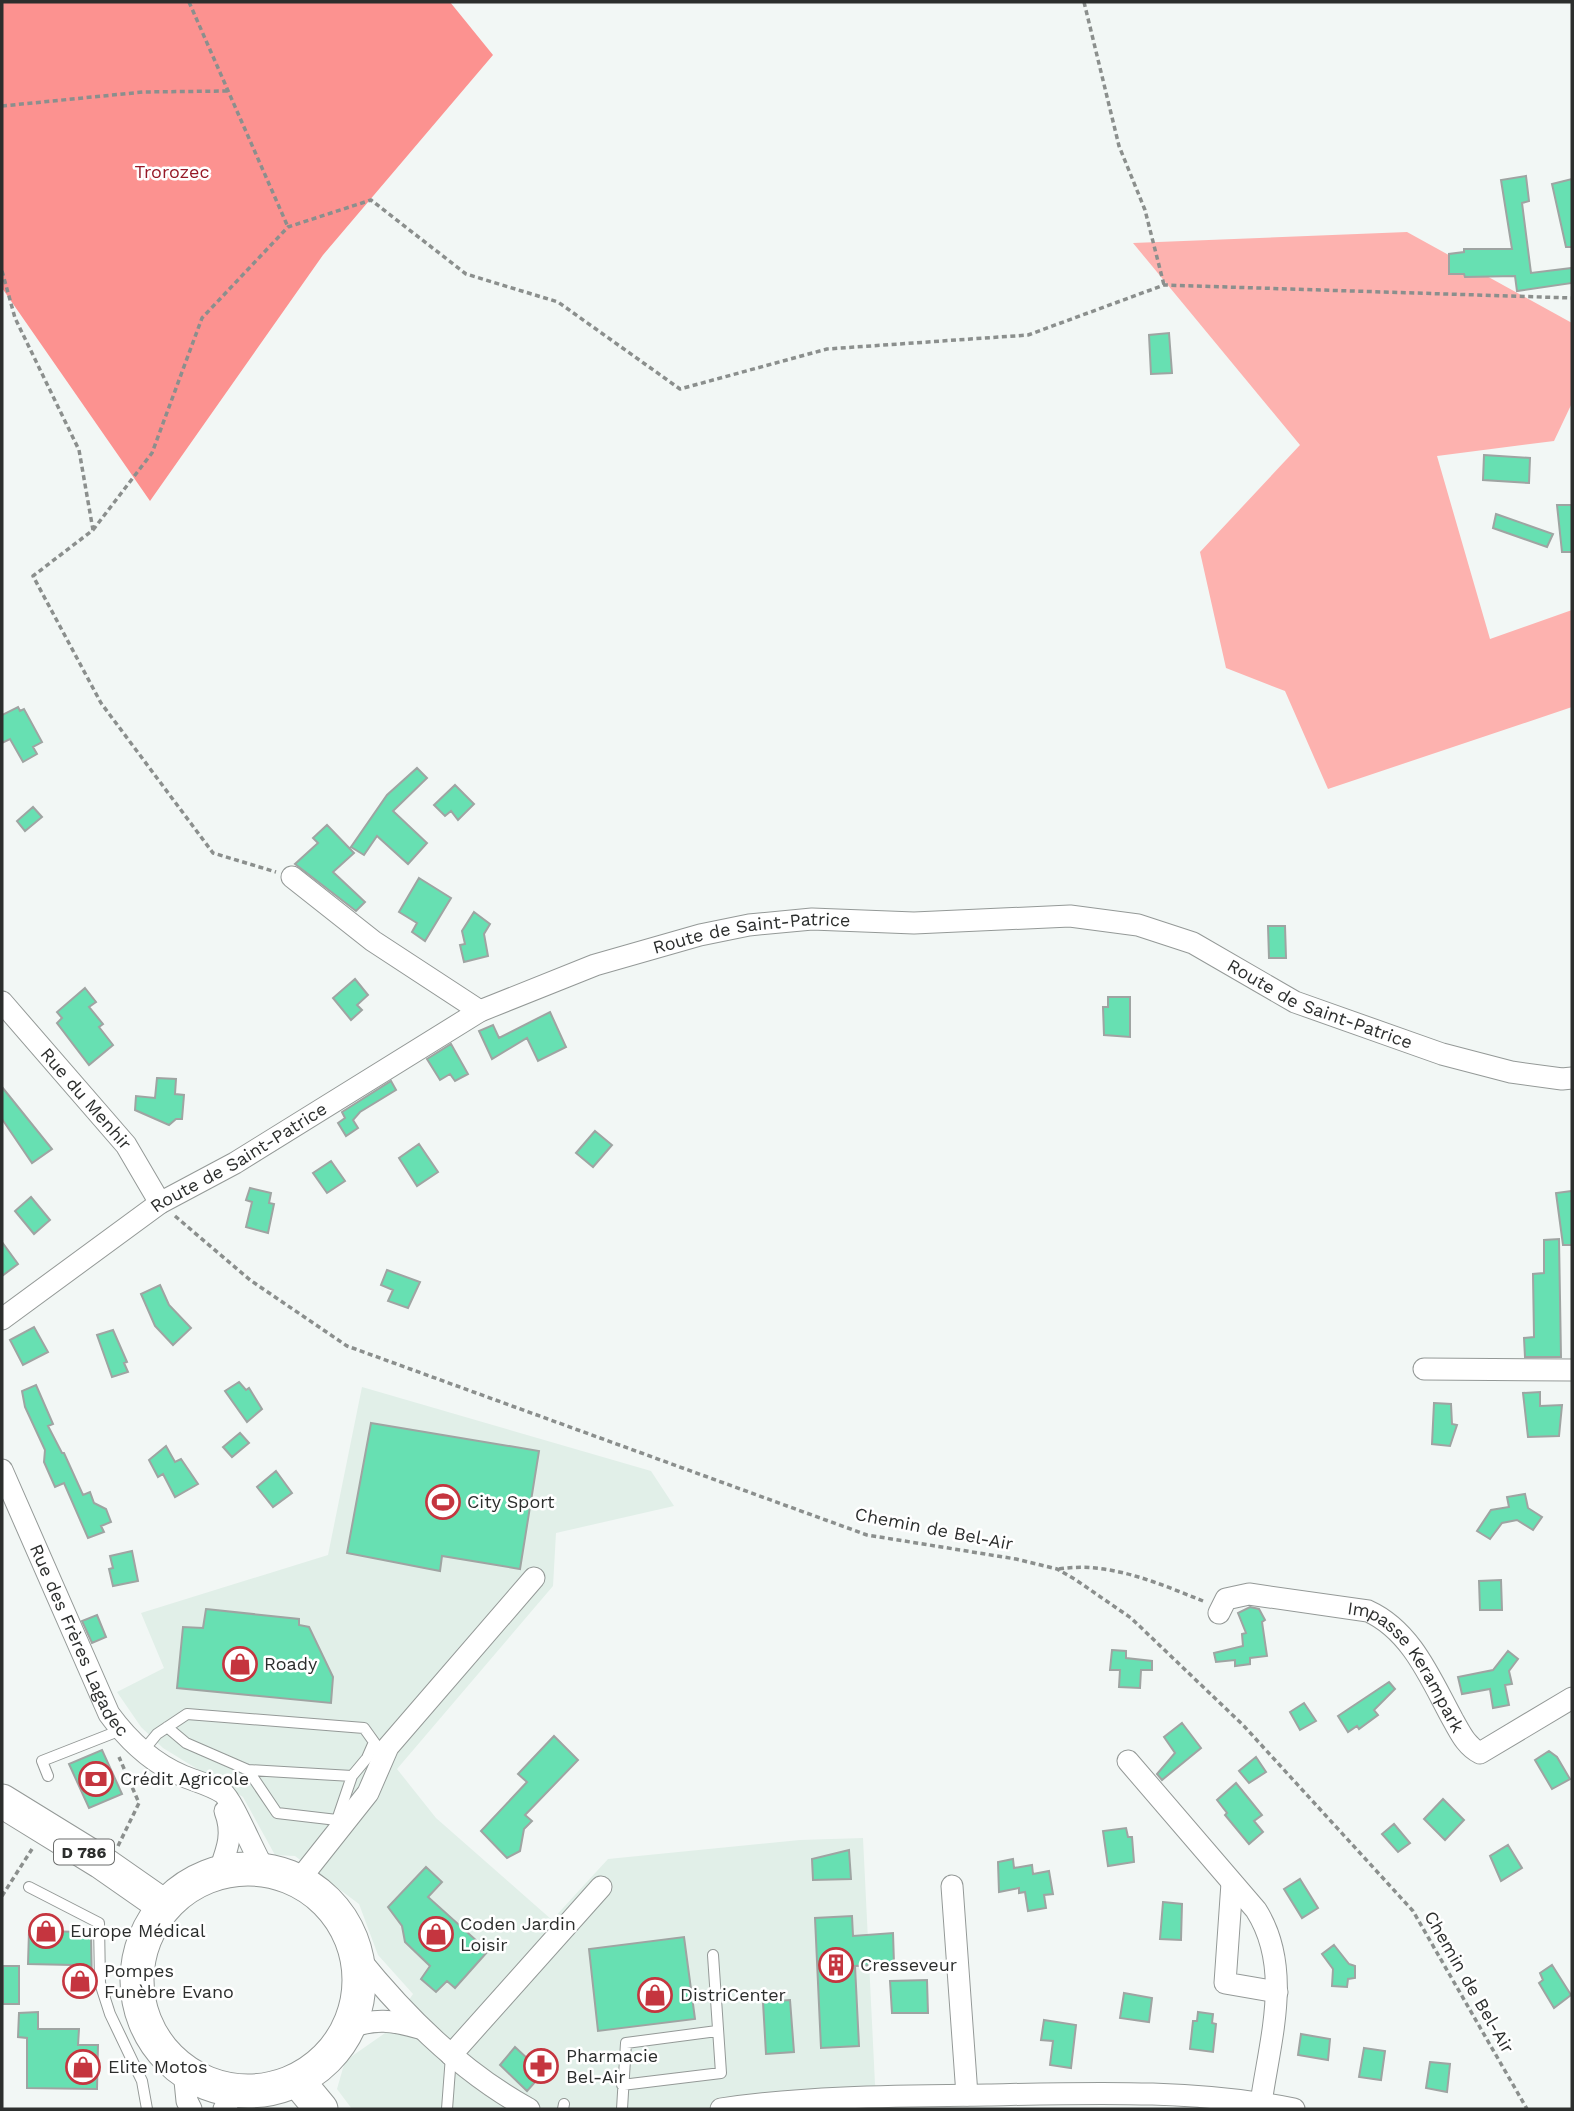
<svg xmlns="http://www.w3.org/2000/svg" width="1574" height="2111" font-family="'Work Sans',sans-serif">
<rect width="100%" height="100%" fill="#f2f7f5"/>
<path fill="#e1efe8" d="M362,1387L651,1471L674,1506L556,1533L553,1586L397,1769L436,1818L552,1920L608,1859L800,1840L863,1838L875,2084L883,2109H352L337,2089L345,2061L388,2031L413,1994L378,1955L359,1904L295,1856L275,1855L243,1797L163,1748L141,1727L117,1692L164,1668L141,1613L328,1555Z"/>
<path fill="#fdb2af" d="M1407,232L1572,323V403L1554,441L1437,456L1490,639L1572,610V707L1328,789L1285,691L1226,668L1200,552L1300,445L1133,243Z"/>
<path fill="#fc9290" d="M2,2H450L493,55L323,255L150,501L2,288Z"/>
<path fill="#67e0b2" stroke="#9fa4a2" stroke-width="2" d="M1526,176L1529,201L1522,203L1531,273L1572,268V283L1517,291L1515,276L1465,277L1464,274H1449V254L1464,252V249H1512L1501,180Z
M1572,179V247H1566L1552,184Z
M1169,333L1172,373L1151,374L1149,335Z
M1484,455L1530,458L1529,483L1483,480Z
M1557,505H1572V552H1562Z
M1496,514L1553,534L1547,547L1493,528Z
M18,707L20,711L24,709L42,742L33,747L37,754L23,762L10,739L2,743V715Z
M417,768L427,778L393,811L427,843L408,864L377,836L364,855L351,847L387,795Z
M455,785L474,804L458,820L451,811L445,816L434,805Z
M33,807L42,817L25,831L17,821Z
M327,825L354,853L333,872L365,902L356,911L295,864L318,843L313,838Z
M419,878L451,898L425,941L412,932L417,923L399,912Z
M474,912L490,924L484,934L488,956L464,962L460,945L465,944L462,931Z
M1268,926H1285L1286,958H1269Z
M355,979L368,995L357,1005L362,1010L351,1020L333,998Z
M85,988L96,1002L89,1007L103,1024L99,1027L113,1045L89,1065L57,1023L62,1018L57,1012Z
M1108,997H1130V1037L1104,1035L1103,1007H1108Z
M550,1012L566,1047L538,1061L527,1038L492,1059L479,1031L493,1025L499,1038Z
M451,1044L468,1074L455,1081L450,1074L440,1080L427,1059Z
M157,1078L176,1079L175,1094L184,1095L182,1119H176L169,1125L135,1110L136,1096L155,1098Z
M391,1081L396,1090L360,1112L353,1120L358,1128L346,1136L338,1123L345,1118L342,1112Z
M2,1087L52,1149L32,1163L2,1119Z
M595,1131L612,1145L593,1167L576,1153Z
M419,1144L438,1172L417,1186L399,1158Z
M331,1161L345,1181L327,1193L313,1173Z
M250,1188L271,1193L269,1203L274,1204L268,1233L246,1227L252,1202L246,1200Z
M1572,1191V1245H1563L1556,1193Z
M31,1197L50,1220L34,1234L15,1211Z
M1559,1239L1561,1357H1525L1524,1338L1534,1337L1533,1274L1544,1273V1240Z
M2,1242L18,1264L2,1276Z
M387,1270L420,1282L408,1308L388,1301L393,1290L381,1285Z
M160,1285L169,1305L191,1328L173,1345L155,1326L141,1294Z
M34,1327L48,1352L23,1365L10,1340Z
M113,1330L127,1362L124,1363L128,1372L112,1377L97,1335Z
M239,1382L246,1390L249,1388L262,1409L247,1422L225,1391Z
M36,1385L53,1424L48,1426L62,1453H64L83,1495L90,1492L94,1503L106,1509L111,1522L101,1526L104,1532L88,1538L64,1483L55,1487L44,1462L45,1450L25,1407L22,1391Z
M1540,1392V1406L1562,1405L1559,1436L1528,1437L1523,1393Z
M1434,1403L1451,1404L1452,1424L1457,1425L1450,1446L1432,1444Z
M371,1423L539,1451L520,1569L442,1556L440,1571L347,1553Z
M240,1433L249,1443L232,1457L223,1447Z
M166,1446L175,1462L181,1459L198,1484L175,1497L163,1474L158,1477L149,1460Z
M276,1471L292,1493L273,1507L257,1487Z
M1525,1494L1528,1508L1542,1517L1533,1530L1517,1520L1502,1523L1490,1539L1477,1531L1491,1510L1509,1507L1507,1497Z
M132,1551L138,1581L113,1586L109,1569L113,1568L110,1556Z
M1501,1580L1502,1610H1480L1479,1581Z
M1250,1607L1259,1609L1265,1620L1262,1622L1267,1656L1250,1658V1664L1235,1666V1660L1216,1662L1214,1653L1243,1646L1242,1634L1246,1633L1238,1613Z
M206,1609L299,1619V1625L309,1627L333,1677L331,1703L177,1688L183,1627L203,1628Z
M97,1615L106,1637L92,1643L82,1621Z
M1112,1650L1126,1651V1658L1152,1661V1670H1141L1140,1688L1119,1687L1120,1670H1110Z
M1508,1651L1518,1659L1509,1671L1512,1684L1505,1685L1509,1705L1493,1708L1490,1689L1462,1694L1458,1677L1493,1670Z
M1389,1682L1395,1689L1374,1710L1378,1715L1359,1729L1357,1726L1348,1732L1338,1716Z
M1304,1703L1316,1721L1300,1730L1290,1712Z
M1182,1723L1201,1748L1162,1780L1157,1774L1175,1753L1164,1737Z
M554,1736L578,1760L525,1815L532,1821L524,1829L520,1851L507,1858L481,1831L527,1782L518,1774Z
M102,1750L122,1794L89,1808L69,1764Z
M1549,1751L1557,1757L1570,1779L1552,1789L1535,1760Z
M1256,1757L1266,1772L1249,1783L1239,1771Z
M1236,1783L1262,1815L1254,1821L1263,1832L1249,1844L1225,1815L1227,1813L1217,1800Z
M1443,1799L1464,1820L1445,1840L1424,1819Z
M1394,1824L1410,1843L1398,1852L1382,1834Z
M1126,1828L1128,1837H1132L1134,1862L1108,1866L1103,1831Z
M1508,1845L1522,1868L1501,1881L1490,1856Z
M849,1850L851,1879L813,1880L812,1859Z
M1013,1859L1014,1868L1032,1865L1033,1874L1049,1871L1053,1894L1044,1895L1046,1908L1028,1911L1025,1892L1019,1893V1888L999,1892L998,1862Z
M426,1867L442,1882L428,1897L488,1951L455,1988L447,1981L436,1992L421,1979L430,1966L405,1942L402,1926L388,1907Z
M1300,1879L1318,1908L1302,1918L1284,1889Z
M1163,1902L1182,1904L1181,1940L1160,1939Z
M852,1916L853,1936L893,1933L894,1964L855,1966L859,2046L821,2048L815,1918Z
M29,1931L91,1932L92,1991L73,1990V1965L28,1964Z
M684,1937L695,2019L598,2031L589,1949Z
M1334,1945L1349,1964L1355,1966V1978L1348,1979L1347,1987L1332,1986L1333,1969L1322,1954Z
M1552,1965L1571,1995L1554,2008L1539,1983L1543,1980L1540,1973Z
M3,1966H19V2004H3Z
M927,1980L928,2013H892L890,1981Z
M1124,1993L1152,1998L1149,2022L1120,2018Z
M790,2000L794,2052L766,2054L763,2002Z
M38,2012V2029H79L78,2045H98L97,2089L27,2088V2038L18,2037L19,2013Z
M1198,2012L1213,2014L1212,2023L1216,2024L1213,2052L1190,2049L1193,2021H1197Z
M1044,2020L1076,2025L1071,2068L1050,2065L1053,2041L1041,2040Z
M1301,2034L1330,2039L1328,2060L1298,2055Z
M515,2047L543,2073L527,2091L500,2065Z
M1364,2048L1385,2051L1381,2080L1359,2077Z
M1430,2062L1450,2064L1447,2092L1426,2088Z"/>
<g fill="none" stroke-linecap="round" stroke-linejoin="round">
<g stroke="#949997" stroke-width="12">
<path id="lane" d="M167,1727L186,1743L248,1770L352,1776L367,1758L374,1742
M143,1751L157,1734L187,1714L364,1728L384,1756
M248,1770L277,1813L337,1820L352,1776
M48,1776L42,1761L121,1730
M29,1887L99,1923L100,1983L110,2014L142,2081L147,2109
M622,2085L721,2073L713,1955
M447,2109L451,2056
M563,2109L564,2104
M622,2109L626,2043L717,2031"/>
</g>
<g stroke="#949997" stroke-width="23">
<g id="street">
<path d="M292,877L373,941L480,1011"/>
<path id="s1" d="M2,1002L126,1145L160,1203"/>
<path id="s2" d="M2,1319L160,1203L235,1163L480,1011L595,965L700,935L749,925L812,919L914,923L1070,916L1138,925L1193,943L1295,1002L1442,1054L1511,1072L1562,1079L1572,1078"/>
<path d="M1424,1369L1572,1370"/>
<path id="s3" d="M2,1470L109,1714C128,1740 152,1763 183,1776C195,1781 211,1785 223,1793C233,1801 254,1853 264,1869"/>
<path id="s4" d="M1219,1613L1226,1599L1249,1594L1368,1611C1412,1631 1431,1680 1453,1720C1460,1732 1466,1746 1480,1753L1572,1698"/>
<path d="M1128,1761L1256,1910C1293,1968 1270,2039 1261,2103"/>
<path d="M219,1872C227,1850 234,1834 225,1811"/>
<path d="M299,1880L368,1793L388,1747L534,1578"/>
<path d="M1232,1883L1225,1983L1277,1992"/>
<path d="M952,1886L967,2095"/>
<path d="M357,1956C405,2016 461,2072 529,2109"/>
<path d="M348,2028C375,2018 392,2020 419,2028"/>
<path d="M451,2055L601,1887"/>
<path d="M184,2071L187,2101L191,2109"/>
<path d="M224,2109L235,2091"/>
<path d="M721,2109C808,2096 899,2096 987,2095C1089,2093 1193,2089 1294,2109"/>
</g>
</g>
<g stroke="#949997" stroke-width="35">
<path id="primary" d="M2,1801L101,1862L164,1906
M137 1980a111 111 0 1 1 222 0a111 111 0 1 1-222 0Z
M297,2080L321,2109"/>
</g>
<path stroke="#8b8f8d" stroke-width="3.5" stroke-dasharray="5 3.5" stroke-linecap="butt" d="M189,2L288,227
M1084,2L1119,146L1145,210L1164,285
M2,106L143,92L228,91
M2,271L15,318L79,450L93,530L33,576L101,703L213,853L276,872
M93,530L152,453L202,318L288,227L371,200L466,274L558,302L680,389L827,349L1028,335L1164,285L1572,298
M175,1216L250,1280L347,1346L867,1535L1016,1559L1057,1569L1076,1580L1131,1618L1243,1725L1413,1911L1527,2109
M1059,1569C1108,1561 1158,1583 1203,1601
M118,1846L139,1803L119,1757
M2,1896L32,1849"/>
<use href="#lane" stroke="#fff" stroke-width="10"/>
<use href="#street" stroke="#fff" stroke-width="21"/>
<use href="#primary" stroke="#fff" stroke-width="33"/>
</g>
<defs>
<g id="stadium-ring" transform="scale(1.75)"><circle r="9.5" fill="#fff" stroke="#c5353f" stroke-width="1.5"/><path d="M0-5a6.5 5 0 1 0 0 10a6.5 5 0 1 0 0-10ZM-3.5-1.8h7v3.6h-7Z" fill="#c5353f"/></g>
<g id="shop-ring" transform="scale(1.75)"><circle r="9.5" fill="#fff" stroke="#c5353f" stroke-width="1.5"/><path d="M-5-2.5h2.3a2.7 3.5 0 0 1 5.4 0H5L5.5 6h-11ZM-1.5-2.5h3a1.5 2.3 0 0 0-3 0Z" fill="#c5353f"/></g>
<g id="bank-ring" transform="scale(1.75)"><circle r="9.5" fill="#fff" stroke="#c5353f" stroke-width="1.5"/><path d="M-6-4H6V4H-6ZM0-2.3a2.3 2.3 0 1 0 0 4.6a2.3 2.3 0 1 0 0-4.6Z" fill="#c5353f"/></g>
<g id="building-ring" transform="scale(1.75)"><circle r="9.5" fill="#fff" stroke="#c5353f" stroke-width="1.5"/><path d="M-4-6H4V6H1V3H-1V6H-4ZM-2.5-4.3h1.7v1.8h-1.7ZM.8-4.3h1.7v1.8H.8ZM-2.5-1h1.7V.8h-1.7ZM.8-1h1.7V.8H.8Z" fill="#c5353f"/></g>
<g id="pharmacy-ring" transform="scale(1.75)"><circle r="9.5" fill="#fff" stroke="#c5353f" stroke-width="1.5"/><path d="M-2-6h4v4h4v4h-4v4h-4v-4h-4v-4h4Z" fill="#c5353f"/></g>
</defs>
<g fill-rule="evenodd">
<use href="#stadium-ring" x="443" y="1502"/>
<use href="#shop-ring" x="240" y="1664"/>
<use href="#bank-ring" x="96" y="1779"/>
<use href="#shop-ring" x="46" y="1931"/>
<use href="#shop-ring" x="436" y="1934"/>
<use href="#building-ring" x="836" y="1965"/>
<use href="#shop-ring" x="80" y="1981"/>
<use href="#shop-ring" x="655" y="1995"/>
<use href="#pharmacy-ring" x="541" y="2066"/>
<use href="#shop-ring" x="83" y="2067"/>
</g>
<g text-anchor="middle" stroke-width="5" stroke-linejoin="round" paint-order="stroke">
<rect fill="#fff" stroke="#6b6d6c" stroke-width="2" x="54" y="1839.5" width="60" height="25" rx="5"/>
<g font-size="16" font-weight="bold" fill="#2c2e2d">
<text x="84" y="1858">D 786</text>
</g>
<g font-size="18" fill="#961927" stroke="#fff">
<text x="172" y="178">Trorozec</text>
</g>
<g font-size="18" fill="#2c2e2d" stroke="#fff">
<text dy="6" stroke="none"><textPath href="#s2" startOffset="854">Route de Saint-Patrice</textPath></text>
<text dy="6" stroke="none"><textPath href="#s2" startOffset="1442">Route de Saint-Patrice</textPath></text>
<text dy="6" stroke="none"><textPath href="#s1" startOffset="128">Rue du Menhir</textPath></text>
<text dy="6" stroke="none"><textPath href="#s2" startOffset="287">Route de Saint-Patrice</textPath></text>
<text transform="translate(934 1529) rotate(11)" y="6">Chemin de Bel-Air</text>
<text dy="6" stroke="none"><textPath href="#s3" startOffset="187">Rue des Frères Lagadec</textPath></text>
<text dy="6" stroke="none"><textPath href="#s4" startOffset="226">Impasse Kerampark</textPath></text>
<text transform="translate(1469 1982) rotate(60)" y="6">Chemin de Bel-Air</text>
</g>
<g font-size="18" fill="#2c2e2d" stroke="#fff" text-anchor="start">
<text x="467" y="1508">City Sport</text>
<text x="264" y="1670">Roady</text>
<text x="120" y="1785">Crédit Agricole</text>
<text x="460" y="1930">Coden Jardin<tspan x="460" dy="21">Loisir</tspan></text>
<text x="70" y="1937">Europe Médical</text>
<text x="860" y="1971">Cresseveur</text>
<text x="104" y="1977">Pompes<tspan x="104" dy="21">Funèbre Evano</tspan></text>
<text x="680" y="2001">DistriCenter</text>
<text x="566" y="2062">Pharmacie<tspan x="566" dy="21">Bel-Air</tspan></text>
<text x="108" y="2073">Elite Motos</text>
</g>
</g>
<rect width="1574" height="2111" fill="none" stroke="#2c2e2d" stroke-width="7"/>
</svg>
